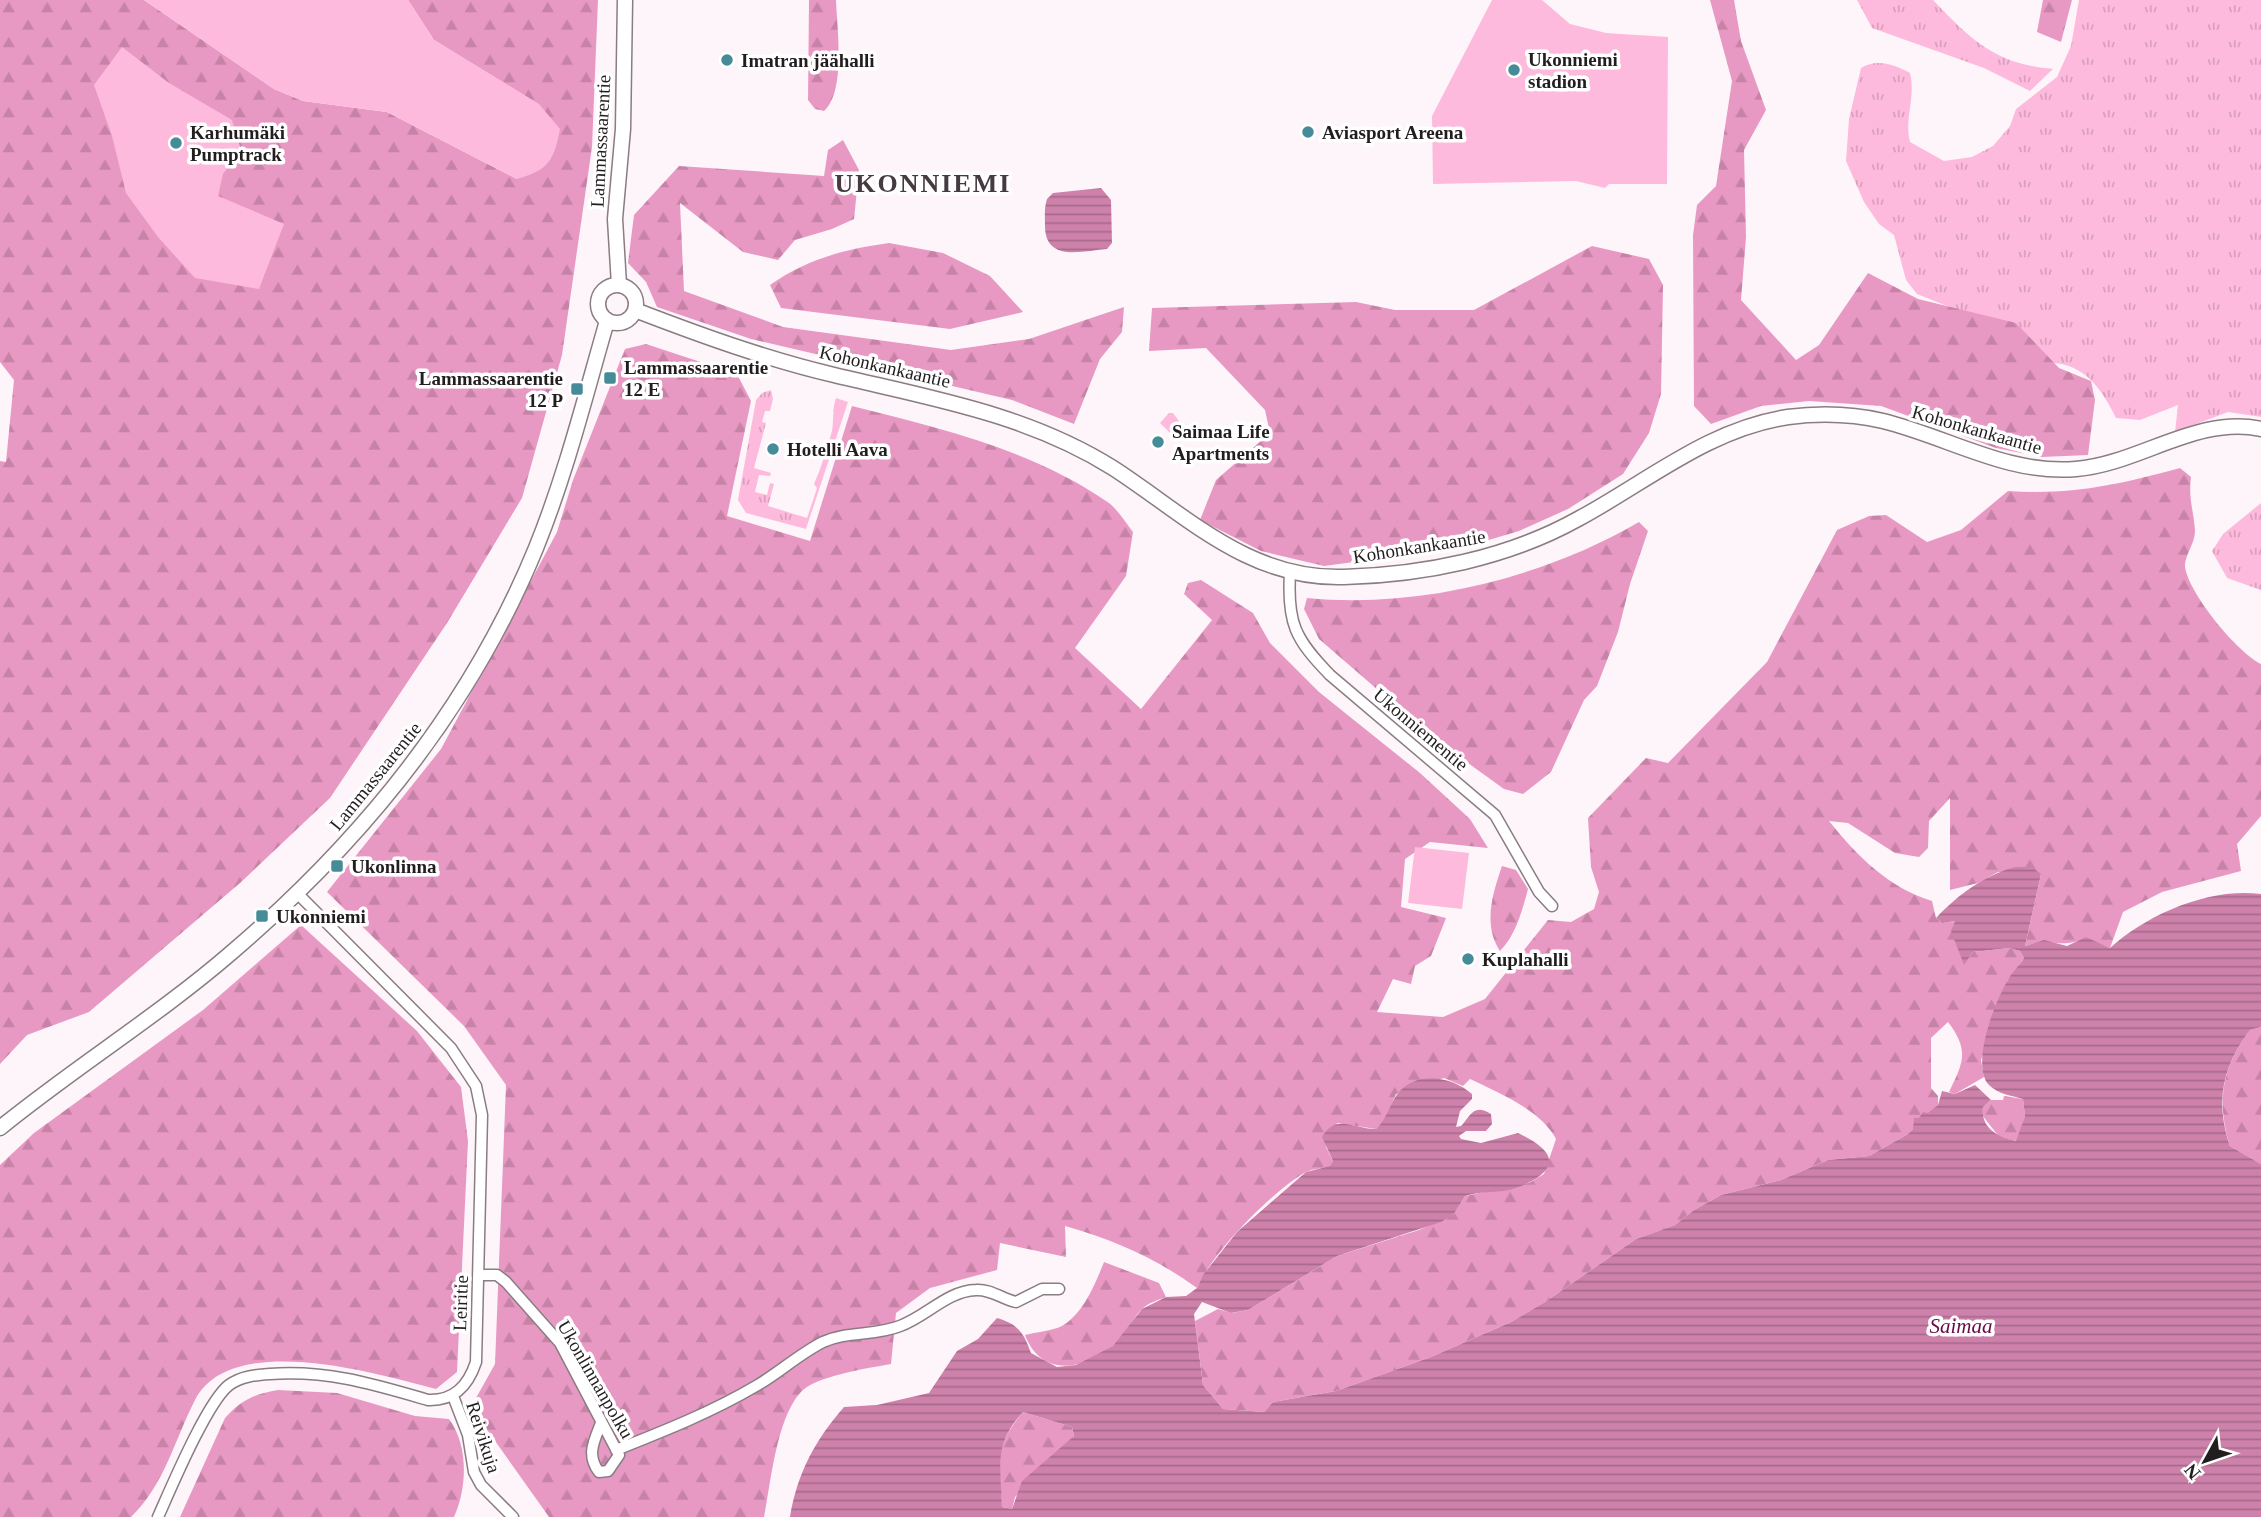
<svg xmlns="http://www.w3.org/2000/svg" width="2261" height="1517" font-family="Georgia,serif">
<defs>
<pattern id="grass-tufts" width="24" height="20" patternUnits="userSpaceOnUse" patternTransform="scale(1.75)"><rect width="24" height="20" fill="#fdbadd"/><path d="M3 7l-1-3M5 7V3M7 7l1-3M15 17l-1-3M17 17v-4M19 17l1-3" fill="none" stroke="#d99fbd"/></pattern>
<pattern id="forest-firs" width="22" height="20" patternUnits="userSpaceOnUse" patternTransform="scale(1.75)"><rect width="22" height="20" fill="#e899c3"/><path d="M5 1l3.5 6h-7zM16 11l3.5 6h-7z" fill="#c783a7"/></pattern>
<pattern id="water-rules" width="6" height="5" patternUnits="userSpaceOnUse" patternTransform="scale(1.75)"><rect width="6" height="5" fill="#ce82ab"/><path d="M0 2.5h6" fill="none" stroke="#a76a8b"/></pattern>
</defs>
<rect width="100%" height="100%" fill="#fef5fa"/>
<path fill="url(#grass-tufts)" d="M1857,0H1933C1972,41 1996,64 2053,69L2030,91L1984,68L1872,28Z
M2079,0H2261V417L2228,412L2175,432L2178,405L2140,420L2116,418C2102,389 2083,361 2047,363L1952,308L1917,294L1906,280L1894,235L1879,224L1864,202L1846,161L1849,119L1861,68C1877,58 1895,65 1910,73C1916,97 1904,119 1910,142L1944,161L1972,157L1993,146L2010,126L2016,109L2057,77L2071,46Z
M771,390L773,399L770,411H765L762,422L766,423L754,468L771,473L770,476L759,475L755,492L767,495L770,483L774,484L768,506L807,518L817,488L814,484C821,468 827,449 832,431C834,420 832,409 836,398L848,402L806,529L746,513L738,500L756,400L762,393Z
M1169,413H1173C1181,423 1184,428 1176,439L1160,423Z
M2261,503V590L2227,578L2212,551L2223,534Z"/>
<path fill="url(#forest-firs)" d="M0,0H144L274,89L303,101L387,112L517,179L538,104L434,40L408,0H598L592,147L562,355L522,498L447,623L330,798L240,883L89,1012L27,1035L0,1064V461L6,462L14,380L0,362Z
M809,0H836C837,28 846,92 824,111L815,109L808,100Z
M1710,0H1734L1741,41L1766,110L1744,150L1746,237L1741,300L1796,360L1819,345L1868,273L1918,299L2016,323L2059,368L2091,381L2095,400L2088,455L2042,457L1996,448L1881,406L1809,401L1761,406L1711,424L1694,406L1693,235L1697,205L1716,186L1732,81Z
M2043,0H2072L2061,42L2037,32Z
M843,140L859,170L854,219L832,229L795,240L778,260L743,252L680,203L684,291L783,327L951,350L1029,339L1124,307L1122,332L1100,359L1074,424L1012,400L751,339L657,307L646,282L628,263L634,215L679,166L824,176L828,150Z
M889,243L943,253L990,276L1023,312L950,329L781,308L770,285C807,259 845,249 889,243Z
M1592,246L1649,259L1663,285L1661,394L1649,433L1623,474L1568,509L1519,531L1465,547L1324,566L1261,551L1200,520L1216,480L1270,433L1265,410L1206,348L1149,351L1152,308L1356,302L1395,310H1474Z
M646,344L737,374L751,401L727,516L810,541L852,406C940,428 1033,450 1109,503C1118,510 1126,523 1133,532L1126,576L1075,648L1141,709L1212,620L1184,594L1188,583L1201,580L1253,613L1270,643L1319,692L1420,773L1470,819L1488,848L1430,842L1405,859L1401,907L1446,918L1431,956L1415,966L1411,984L1393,979L1377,1012L1443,1017L1485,999L1548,920L1571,922L1594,909L1599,892L1591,867L1588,818L1646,758L1668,763L1767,662L1837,530L1869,516L1886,515L1927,542L1961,530L2008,491C2073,495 2117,485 2180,468L2191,477C2188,499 2194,511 2195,531C2195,544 2184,556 2185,567C2189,594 2237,652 2261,664V816L2237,844L2241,871L2162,892L2123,912L2110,948L2086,938C2058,950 2053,936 2025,946L2041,874L1998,872L1978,883L1950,890V798L1929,821L1928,848L1919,857L1895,853L1848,823L1829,821C1857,856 1889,888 1932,901L1936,918L1942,923L1955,921L1952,931L1964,964L1973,952L2009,948L2020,951L2024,958L2008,980L1981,1060L1984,1077L1955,1094L1949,1092C1963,1063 1970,1051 1948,1022L1931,1038V1088L1938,1096V1105L1908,1134L1869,1156L1828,1160L1781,1180L1721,1195L1694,1210L1675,1225L1636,1239L1545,1302L1511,1322L1431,1357L1336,1391L1273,1402L1264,1412L1223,1409L1203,1385L1195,1321L1218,1309L1232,1313L1248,1310L1337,1256L1419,1230L1454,1214L1465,1196L1529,1183L1544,1174L1556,1139C1541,1110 1499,1093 1470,1079L1463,1086L1444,1078L1396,1094L1384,1122L1376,1129L1337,1123L1326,1147L1333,1161L1330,1167C1322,1168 1311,1169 1304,1173C1270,1194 1213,1251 1197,1288C1154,1257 1116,1241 1065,1226L1066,1257L1000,1243L997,1270L930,1288L896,1313L891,1364C869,1368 814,1376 800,1393C776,1421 771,1482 764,1517H549L471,1407L495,1364L506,1085L464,1026L327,892L441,749L557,532L573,480L625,349Z
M1639,522L1648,531L1630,584L1618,632L1597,686L1584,700L1551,772L1523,794L1504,789L1461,758L1378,690L1319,639L1304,609L1307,598C1418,609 1543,578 1639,522Z
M1502,866L1516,870L1528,889C1522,911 1516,935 1500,951C1483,925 1492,895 1502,866Z
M301,925L417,1031L461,1087L468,1141L457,1372L436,1389C378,1374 231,1330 195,1400C174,1441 165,1484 131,1517H0V1165L34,1133L203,1010Z
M2261,1027V1164L2230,1146C2216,1101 2222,1067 2250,1030Z
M2004,1096L2023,1099L2025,1116L2017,1141L2000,1138L1982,1115L1983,1107L1991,1100H2003Z
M1104,1262L1159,1283L1166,1297C1158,1300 1148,1303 1142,1309C1133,1317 1129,1331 1120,1340C1091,1369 1042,1381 1025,1335C1036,1332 1052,1331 1062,1326C1084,1313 1095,1284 1104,1262Z
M278,1390L337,1393L415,1416L449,1419C469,1446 467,1488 454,1517H180L225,1418C241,1400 254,1394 278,1390Z
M1023,1412L1072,1427L1074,1436L1015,1497L1012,1509L1002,1507C1000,1462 992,1449 1023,1412Z"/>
<path fill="#fdbadd" d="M144,0H408L434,40L539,104L560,129C554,160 549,170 517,179L387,112L303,101L274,89Z
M1492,0H1542L1570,24L1606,33L1668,37L1667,184H1609L1605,188L1576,181L1433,184L1432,116Z
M122,47L169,83L232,120L241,150L223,174L218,196L284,224L259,289L195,278L158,237L126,193L112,136L94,85Z
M1415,847L1469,853L1462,909L1408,903Z"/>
<path fill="url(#water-rules)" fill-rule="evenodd" d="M1101,188L1111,200L1112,243L1107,249C1082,251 1046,262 1045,227C1045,217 1044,208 1047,199L1053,193Z
M2015,867H2032L2041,874L2025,946L2044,940L2067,946L2086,937L2110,948C2147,914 2210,887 2261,894V1027L2250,1030C2222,1067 2215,1102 2230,1146L2261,1164V1517H790C797,1474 815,1440 844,1407L877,1405L929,1393L957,1351L978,1339L997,1318C1018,1324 1024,1333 1031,1353L1057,1367L1076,1365L1113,1346L1142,1309L1166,1297L1186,1296L1197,1288L1203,1275L1237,1232L1306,1172L1330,1166L1333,1161L1322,1137C1336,1113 1353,1129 1376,1129C1388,1118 1389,1104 1399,1092C1418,1070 1453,1077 1472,1094V1099L1460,1111L1456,1127L1461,1126C1471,1116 1473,1103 1491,1114L1492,1124L1486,1131H1466L1459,1136L1461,1139L1481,1143L1518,1133C1526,1137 1536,1142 1542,1148C1565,1169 1526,1186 1509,1190C1495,1193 1479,1191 1465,1196L1454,1214L1441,1222L1337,1256L1248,1310L1231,1313L1202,1302L1194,1314L1203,1385L1223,1409L1264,1412L1273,1402L1336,1391L1431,1357L1511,1322L1545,1302L1636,1239L1675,1225L1694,1210L1721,1195L1781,1180L1828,1160L1869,1156L1908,1134L1913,1129L1914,1118H1919L1923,1112L1928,1113L1938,1105L1942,1091L1955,1094L1975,1085L1991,1100L1983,1107C1980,1128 1999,1138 2016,1141L2025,1116L2023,1099C2011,1095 1999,1095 1989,1085C1970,1065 1995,1001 2008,980C2012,972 2019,966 2024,958L2020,951L2009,948L1973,952L1964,965L1951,931L1955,921L1942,923L1936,918C1959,894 1983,876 2015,867ZM1023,1412L1072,1427L1074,1436L1022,1481L1012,1509L1002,1507C1001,1465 993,1445 1023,1412Z"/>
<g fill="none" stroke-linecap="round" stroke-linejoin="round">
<g stroke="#897d83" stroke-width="13">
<path id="minor" d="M1290,573C1287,623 1295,639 1330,675L1495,815L1539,892L1552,906
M479,1275H497L506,1282L560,1343L619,1455L608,1471L599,1472C586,1455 594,1441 601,1423
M453,1396L468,1435L474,1472L481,1485L513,1517
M616,1450C664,1431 712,1412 756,1386C779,1373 799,1354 823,1342C847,1331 875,1336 900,1326C927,1316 947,1291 976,1290C991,1289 1002,1299 1016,1302L1042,1289H1059
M158,1517C171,1488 207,1402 229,1385C241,1376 256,1375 270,1374C328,1370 373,1384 428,1400C454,1401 468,1386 476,1362L482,1115L476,1086L451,1048L298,894"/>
</g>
<g stroke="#897d83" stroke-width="17">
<path id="tertiary" d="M598 304a19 19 0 1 1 38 0a19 19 0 1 1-38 0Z
M619,285L615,219L623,129L625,0
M635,310C700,335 766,359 834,375C930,398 1027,414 1113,468C1187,516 1249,580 1344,577C1423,575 1508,558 1578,519C1647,482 1708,429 1788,417C1819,413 1853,414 1883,421C1948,437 2008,475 2076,469C2139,464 2197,415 2261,429
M0,1128C75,1067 158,1016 231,953C361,842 471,707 536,548C566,474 585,397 607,321"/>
</g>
<use href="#minor" stroke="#fff" stroke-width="10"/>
<use href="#tertiary" stroke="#fff" stroke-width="14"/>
</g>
<g fill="#468c98" stroke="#fff" stroke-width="2.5">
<circle cx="727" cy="60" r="7"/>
<circle cx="1514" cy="70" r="7"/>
<circle cx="1308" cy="132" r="7"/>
<circle cx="176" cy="143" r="7"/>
<rect x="603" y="371" width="14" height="14" rx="3.5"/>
<rect x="570" y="382" width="14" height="14" rx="3.5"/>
<circle cx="1158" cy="442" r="7"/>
<circle cx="773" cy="449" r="7"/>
<rect x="330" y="859" width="14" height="14" rx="3.5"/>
<rect x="255" y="909" width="14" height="14" rx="3.5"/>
<circle cx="1468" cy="959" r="7"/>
</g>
<g text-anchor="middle" stroke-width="7" stroke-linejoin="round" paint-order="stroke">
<g font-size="19" font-weight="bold" fill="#221d1f" stroke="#fff" text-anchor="start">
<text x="1528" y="66">Ukonniemi<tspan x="1528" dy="22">stadion</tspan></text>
<text x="741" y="67">Imatran jäähalli</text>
<text x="190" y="139">Karhumäki<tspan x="190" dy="22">Pumptrack</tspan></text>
<text x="1322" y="139">Aviasport Areena</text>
<text x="624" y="374">Lammassaarentie<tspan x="624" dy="22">12 E</tspan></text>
<text x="563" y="385" text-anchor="end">Lammassaarentie<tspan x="563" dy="22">12 P</tspan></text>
<text x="1172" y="438">Saimaa Life<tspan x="1172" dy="22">Apartments</tspan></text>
<text x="787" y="456">Hotelli Aava</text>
<text x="351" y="873">Ukonlinna</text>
<text x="276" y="923">Ukonniemi</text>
<text x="1482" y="966">Kuplahalli</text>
</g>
<g font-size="19" fill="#221d1f" stroke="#fff">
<text transform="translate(600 141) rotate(-87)" y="7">Lammassaarentie</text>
<text transform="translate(885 366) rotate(13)" y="7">Kohonkankaantie</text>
<text transform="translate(1977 429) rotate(16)" y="7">Kohonkankaantie</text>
<text transform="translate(1419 546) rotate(-9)" y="7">Kohonkankaantie</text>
<text transform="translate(1421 729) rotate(40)" y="7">Ukonniementie</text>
<text transform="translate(375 776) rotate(-51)" y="7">Lammassaarentie</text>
<text transform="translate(460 1303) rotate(-88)" y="7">Leiritie</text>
<text transform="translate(596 1379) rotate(60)" y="7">Ukonlinnanpolku</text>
<text transform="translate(484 1437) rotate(72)" y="7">Reivikuja</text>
</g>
<g font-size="21" font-style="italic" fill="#670a48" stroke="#fff">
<text x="1961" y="1333">Saimaa</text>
</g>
<g font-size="26" font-weight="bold" letter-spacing="2" fill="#453a40" stroke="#fff">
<text x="923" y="192">UKONNIEMI</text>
</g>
</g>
<g transform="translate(2205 1461) rotate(230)" stroke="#ffffff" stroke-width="5" paint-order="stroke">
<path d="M0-5L12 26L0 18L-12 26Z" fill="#221d1f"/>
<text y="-10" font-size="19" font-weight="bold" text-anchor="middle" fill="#221d1f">N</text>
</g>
</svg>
